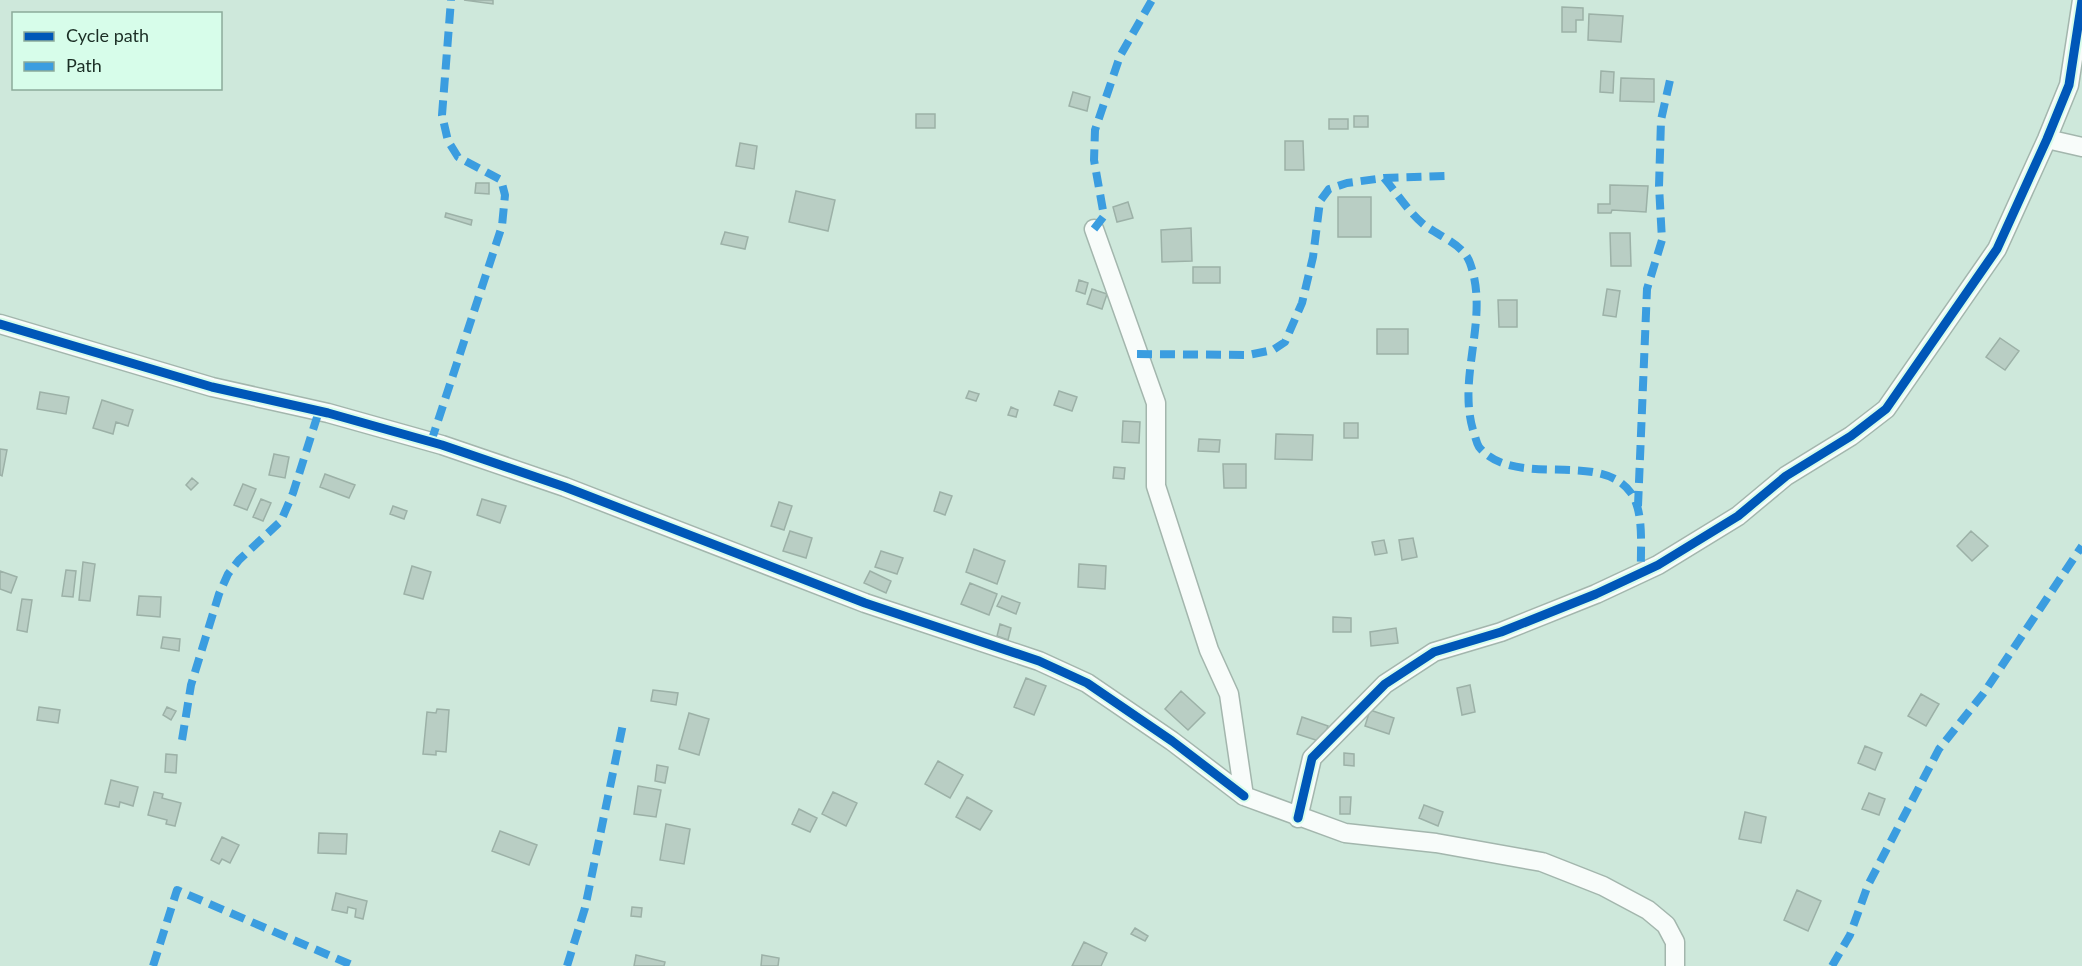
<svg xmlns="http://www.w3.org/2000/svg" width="2082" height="966" font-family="Lato,sans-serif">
<rect width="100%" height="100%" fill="#cee8db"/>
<path fill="#b9cec4" stroke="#9cb1a7" stroke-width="1.5" d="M464,0H493V4Z
M1562,7L1583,8V20H1576V32H1562Z
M1589,14L1623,16L1621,42L1588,40Z
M1601,71L1614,72L1613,93L1600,92Z
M1621,78L1654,79V102L1620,101Z
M1073,92L1090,97L1087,111L1069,106Z
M916,114H935V128H916Z
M1354,116H1368V127H1354Z
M1329,119H1348V129H1329Z
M1285,141H1303L1304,170H1285Z
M740,143L757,146L754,169L736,166Z
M476,183H489V194L475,193Z
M1610,185L1648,186L1646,212L1612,210L1611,213H1598V204H1610Z
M796,191L835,200L828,231L789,222Z
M1338,197H1371V237H1338Z
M1128,202L1133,218L1117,222L1113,207Z
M446,213L472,220L471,225L445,217Z
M1191,228L1192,261L1162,262L1161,230Z
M725,232L748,237L745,249L721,244Z
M1610,233H1630L1631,266H1611Z
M1193,267H1220V283H1193Z
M1079,280L1088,283L1085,294L1076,291Z
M1092,289L1107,294L1102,309L1087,304Z
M1607,289L1620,291L1616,317L1603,315Z
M1498,300H1517V327H1499Z
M1377,329H1408V354H1377Z
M2000,338L2019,351L2005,370L1986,357Z
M969,391L979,394L976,401L966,398Z
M1059,391L1077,397L1072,411L1054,405Z
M40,392L69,397L66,414L37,409Z
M102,400L133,410L128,426L116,422L113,434L93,428Z
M1011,407L1018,410L1016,417L1008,415Z
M1123,421L1140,422L1139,443L1122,442Z
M1344,423H1358V438H1344Z
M1276,434L1313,435L1312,460L1275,459Z
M1199,439L1220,440L1219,452L1198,451Z
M0,449L7,450L2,476L0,475Z
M274,454L289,457L285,478L269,475Z
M1223,464H1246V488H1224Z
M1114,467L1125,468L1124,479L1113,478Z
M325,474L355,485L349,498L320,487Z
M192,478L198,483L191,490L186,485Z
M243,484L256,489L247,510L234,505Z
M940,492L952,496L945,515L934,511Z
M261,499L271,503L263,521L253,517Z
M482,499L506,506L500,523L477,515Z
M779,502L792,506L784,530L771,526Z
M393,506L407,511L404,519L390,514Z
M790,531L812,538L806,558L783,551Z
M1971,531L1988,546L1972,561L1957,546Z
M1413,538L1417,557L1402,560L1399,540Z
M1384,540L1387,553L1375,555L1372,542Z
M974,549L1005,561L997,584L966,572Z
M881,551L903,558L897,574L875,567Z
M83,562L95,564L90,601L79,600Z
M1079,564L1106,566L1105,589L1078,587Z
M412,566L431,572L423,599L404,594Z
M66,570L76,571L73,597L62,596Z
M0,571L17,577L11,593L0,589Z
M870,571L891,581L886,593L864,583Z
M970,583L997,594L989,615L961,604Z
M139,596L161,597L160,617L137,615Z
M1002,596L1020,603L1016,614L997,606Z
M22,599L32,600L27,632L17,630Z
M1333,617L1351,618V632H1333Z
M1000,624L1011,628L1008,640L997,636Z
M1396,628L1398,643L1371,646L1370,632Z
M163,637L180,639L179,651L161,648Z
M1026,678L1046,686L1034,715L1014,707Z
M1470,685L1475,712L1462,715L1457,688Z
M653,690L678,693L676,705L651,701Z
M1181,691L1205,713L1188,730L1165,709Z
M1921,694L1939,704L1926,726L1908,716Z
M39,707L60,710L58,723L37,720Z
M167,707L176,711L171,720L163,715Z
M437,709L449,710L446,752L436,751V755L423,754L427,712L436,713Z
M1370,710L1394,718L1389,734L1365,726Z
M689,713L709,719L699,755L679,749Z
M1302,717L1328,726L1322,742L1297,734Z
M1865,746L1882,753L1875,770L1858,763Z
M1344,753L1354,754V766L1344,765Z
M166,754L177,755L176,773L165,772Z
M938,761L963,775L950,798L925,784Z
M657,765L668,767L665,783L655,781Z
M111,780L138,787L133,806L120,802L119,807L105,804Z
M638,786L661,790L656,817L634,814Z
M154,792L163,794L162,798L181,803L175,826L166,824L167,820L148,815Z
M833,792L857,803L846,826L822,814Z
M1869,793L1885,799L1879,815L1862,809Z
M967,797L992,811L980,830L956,817Z
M1340,797H1351L1350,814H1340Z
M1424,805L1443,812L1438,826L1419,818Z
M799,809L817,818L810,832L792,824Z
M1745,812L1766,817L1761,843L1739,839Z
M666,824L690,829L684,864L660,860Z
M500,831L537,845L529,865L492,851Z
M319,833L347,834L346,854L318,853Z
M222,837L239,845L230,863L222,859L219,864L211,860Z
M1797,890L1821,901L1808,931L1784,920Z
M336,893L367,901L363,919L355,917L356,909L348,907L347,913L332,910Z
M632,907L642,908L641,917L631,916Z
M1135,928L1148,936L1145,941L1131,934Z
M1084,942L1107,953L1101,966H1072Z
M636,955L665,962L664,966H634Z
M762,955L779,958L778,966H761Z"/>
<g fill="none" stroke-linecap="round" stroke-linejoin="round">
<g stroke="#a3b6ad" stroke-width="21">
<path id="minor" d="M2047,139L2082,147
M1094,229L1156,403V486L1209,650L1229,694L1244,796L1345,833L1436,843L1542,862L1603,886L1648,910L1666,925L1675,942V966
M0,324L212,387L328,413L442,445L565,487L865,603L1039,661L1087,683L1172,741L1244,796
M1298,818L1312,758L1385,684L1434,652L1501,632L1596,594L1658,565L1738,516L1786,476L1851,436L1886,409L1997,249L2047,139L2069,85L2082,0"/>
</g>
<use href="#minor" stroke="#f8fcfa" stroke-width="18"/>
<path stroke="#3b9de0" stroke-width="8" stroke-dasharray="15 8" stroke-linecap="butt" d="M1384,178C1396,192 1408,211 1422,223C1437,236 1463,243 1470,263C1490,318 1457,375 1473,430C1475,435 1476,442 1479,447C1514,490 1600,449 1631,493C1645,513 1640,550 1641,573
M1094,229L1104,216L1094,160L1095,130L1120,56L1152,0
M1137,354L1248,355L1273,350L1285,342L1302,303L1313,257L1320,201L1329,189L1347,183L1384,178L1445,176
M431,442L502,226L505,195L501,180L458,157L448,141L442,115L451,0
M1638,506L1647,289L1662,240L1659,186L1661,120L1670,80
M182,740L191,685L219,594L228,574L239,560L281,521L293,493L319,411
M153,966L177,890L354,966
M567,966L585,908L623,724
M1832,966L1850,935L1868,885L1939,749L1983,694L2082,546"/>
<g stroke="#d7fdea" stroke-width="13">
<path id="cycleway" d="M0,324L212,387L328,413L442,445L565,487L865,603L1039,661L1087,683L1172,741L1244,796
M1298,818L1312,758L1385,684L1434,652L1501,632L1596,594L1658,565L1738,516L1786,476L1851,436L1886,409L1997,249L2047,139L2069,85L2082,0"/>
</g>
<use href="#cycleway" stroke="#0057b8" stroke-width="9"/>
</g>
<rect x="12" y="12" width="210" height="78" fill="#d7fdea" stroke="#8caa9b" stroke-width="1.5"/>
<rect x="24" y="32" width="30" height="9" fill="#0057b8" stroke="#8caa9b" stroke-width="1.5"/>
<text x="66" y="42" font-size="18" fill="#1b2e25">Cycle path</text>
<rect x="24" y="62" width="30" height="9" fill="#3b9de0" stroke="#8caa9b" stroke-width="1.5"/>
<text x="66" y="72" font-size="18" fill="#1b2e25">Path</text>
</svg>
